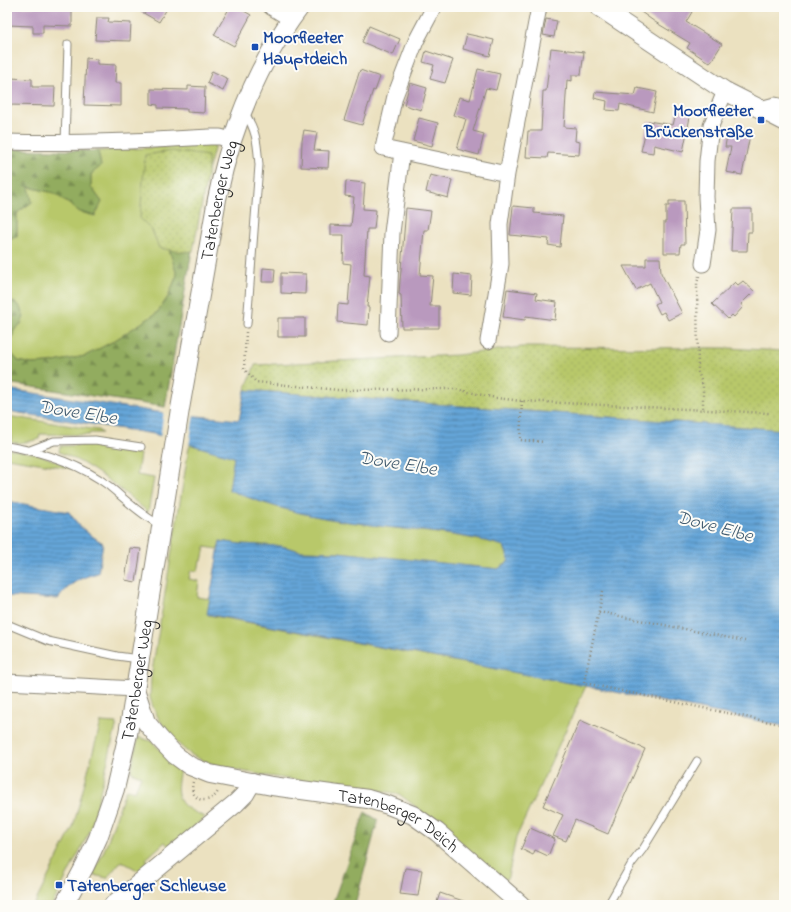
<svg xmlns="http://www.w3.org/2000/svg" width="791" height="912" font-family="'Indie Flower',sans-serif">
<defs>
<pattern id="forest-firs" width="22" height="20" patternUnits="userSpaceOnUse"><rect width="22" height="20" fill="#92ac5f"/><path d="M5 1l3.5 6h-7zM16 11l3.5 6h-7z" fill="#778c4f"/></pattern>
<pattern id="park-dots" width="8" height="8" patternUnits="userSpaceOnUse"><rect width="8" height="8" fill="#b8c86b"/><path d="M2 2h.1M6 6h.1" fill="none" stroke="#9eac5d" stroke-width="1.8" stroke-linecap="round"/></pattern>
<pattern id="water-rules" width="6" height="5" patternUnits="userSpaceOnUse"><rect width="6" height="5" fill="#65a5d8"/><path d="M0 2.5h6" fill="none" stroke="#5387af"/></pattern>
</defs>
<rect width="100%" height="100%" fill="#fdfcf7"/>
<filter id="ink" filterUnits="userSpaceOnUse"><feTurbulence type="fractalNoise" baseFrequency=".025" numOctaves="2"/><feDisplacementMap in="SourceGraphic" scale="8" xChannelSelector="R" yChannelSelector="G"/><feConvolveMatrix kernelMatrix="1 2 1 2 8 2 1 2 1" color-interpolation-filters="sRGB"/></filter>
<filter id="wash" filterUnits="userSpaceOnUse"><feTurbulence type="fractalNoise" baseFrequency=".012" numOctaves="4" result="noise"/><feDisplacementMap in="SourceGraphic" scale="16" xChannelSelector="R" yChannelSelector="G"/><feGaussianBlur stdDeviation="0.9" result="paint"/><feColorMatrix in="noise" values="0 0 0 0 0 0 0 0 0 0 0 0 0 0 0 0 0 1.4 0 .05"/><feComposite in="paint" operator="in"/></filter>
<g filter="url(#wash)">
<rect width="100%" height="100%" fill="#ebe1c0"/>
<path fill="#b8c86b" stroke="#727a4b" d="M209,144L215,145L201,198L167,242L177,275L168,297L157,313L112,342L85,356L49,363L32,364L18,361L9,350L14,330L21,324L19,305L7,299V239L17,237V213L32,202L29,187L54,193L80,212L102,202L91,187V174L101,166L98,151Z
M7,416L98,430L102,433H90L89,435L40,434L39,439C28,442 19,444 8,442V440H11L12,436L7,435Z
M191,444L234,457L229,490C275,509 316,518 365,524C411,531 459,533 504,546L509,560L507,563L498,569L338,552L301,551L281,546L240,544L220,541L218,549L205,547L202,561H200L198,571L191,570L189,579L199,581L197,597L210,599L208,615L586,686L516,838L508,877L504,882L429,817L399,794L383,791C337,785 292,781 247,772C228,768 209,765 192,755C175,744 154,717 150,697C150,691 151,684 151,678L189,447Z
M92,445L140,454L137,475L154,478L148,512C120,489 93,465 59,452L60,446Z
M7,449L38,454L75,469L7,458Z
M101,722L117,723L91,829L52,905H34L73,827Z
M138,737L151,741L180,769C174,799 177,805 205,817L170,848L165,842L146,859L149,863L139,871L121,861L107,878L93,875L106,846L126,789L135,791L141,776L131,772Z"/>
<path fill="url(#forest-firs)" stroke="#5e6c45" d="M7,149L98,151L101,166L91,174V187L102,202L95,216L80,212L54,193L29,187L32,202L17,213V237L7,239Z
M201,198L165,407L7,383V299L19,305L24,317L21,324L14,330L9,350L18,361L32,364L49,363L85,356L112,342L157,313L168,297L177,275L167,242Z
M365,812L378,820L355,905H332Z"/>
<path fill="url(#park-dots)" stroke="#727a4b" d="M171,151L208,156V171L193,251L183,252L159,248L152,230L140,218L145,155Z
M522,347L728,348L784,351V430L245,390L255,365L457,355Z"/>
<path fill="url(#water-rules)" stroke="#486882" d="M7,389L157,412L239,420L245,390L784,430V726L586,686L207,614L220,541L240,544L281,546L301,551L338,552L498,569L507,563L509,560L504,546C459,532 411,531 365,524C316,518 275,509 229,490L234,457L154,434L7,411Z
M7,501L69,512C79,527 88,534 103,543L98,573C79,578 70,583 58,599L7,596Z"/>
<path fill="#ebe1c0" d="M164,411L194,414L189,446L160,438Z"/>
<g id="blocks">
<path fill="#b999be" d="M7,7H72V26L43,25V33H33V26L7,25Z
M133,7H168L159,22Z
M230,7H237L251,15L234,46L214,35Z
M634,7H684L692,12L686,22L722,44L710,63L687,48L690,43L655,22Z
M97,18H109L108,22L131,23L130,41L95,40Z
M546,19L557,21L554,37L543,35Z
M369,26L400,39L393,55L362,42Z
M467,34L494,40L490,56L463,49Z
M551,48L584,52L581,75H572V81L567,80L564,127L576,128L575,141L580,142L579,155L548,153L547,158L526,157L528,131H541L543,91H546Z
M426,51L453,60L445,83L430,79L434,65L423,62Z
M86,58L97,59V64L116,65L115,83H121V106L84,105Z
M478,69L500,74L496,90L486,88L473,131L484,134L479,155L457,149L466,119L453,115L459,97L470,100Z
M360,70L380,77L375,91L373,90L362,125L344,120Z
M212,71L228,79L223,91L207,83Z
M9,78L32,79V87H55L54,106L9,105Z
M410,83L427,88L421,110L404,105Z
M188,86L205,87L204,113L187,112V109L158,108V105L151,104V89L188,90Z
M637,88L657,92L653,112L620,104L619,111L606,110L607,101L594,98L595,92L635,95Z
M677,109L691,112L683,152L654,145L653,153L641,151L648,121L673,125Z
M419,118L438,123L432,146L413,141Z
M735,128L750,135L742,175L726,172L731,147H725L727,135H731Z
M304,130L317,132L314,150L329,151L328,168L301,167L302,141Z
M430,175L452,180L448,198L426,192Z
M346,181L365,183L363,209L376,210L374,229H367L364,275L370,276L367,307H369L368,325L337,322L338,304L348,305L351,264L343,263L344,235H331V225L351,226L354,197L345,196Z
M669,201H684L685,244H681L680,253H664V222H666V206H669Z
M513,206L534,208V213L563,216L560,247L548,245L549,239L510,235Z
M406,208L431,211L428,230H424L420,275L433,276L430,306H439V328H402L401,295L399,294Z
M733,209H752V232H748L747,251H731Z
M646,258H660L661,273L682,313L668,320L664,312L660,314L655,304L659,302L650,283L636,290L623,266H646Z
M263,268L275,269L274,282H262Z
M281,273L306,274L305,294L281,293Z
M454,274L472,276L471,295L453,293Z
M743,281L754,291L741,304L743,307L734,317L732,315L728,319L712,304L735,282L738,285Z
M507,289L537,293L536,299L557,302L555,320L526,316L525,320L503,317Z
M278,318H305V337H278Z
M130,548L141,549L136,582L125,580Z
M580,720L645,749L608,834L575,820L566,841L553,836L563,815L543,806Z
M530,828L555,839L548,856L535,850L533,855L521,849Z
M405,868L422,870L418,896L400,894Z
M440,893L469,903V905H436Z"/>
</g>
</g>
<g filter="url(#ink)">
<use href="#blocks" fill-opacity="0" stroke="#8b8676" stroke-width="1"/>
<g fill="none" stroke-linecap="round" stroke-linejoin="round">
<g stroke="#8b8676" stroke-width="9">
<path id="service" d="M245,113C257,132 257,143 259,165L247,324
M65,143L68,44
M7,446C43,452 79,463 109,486C126,500 141,515 160,525
M30,450L54,441L95,440L141,447
M7,624L48,641L117,656L139,659
M608,905L632,863L643,849L697,761"/>
</g>
<g stroke="#8b8676" stroke-width="17">
<path id="minor" d="M271,7L291,19
M434,7L416,41L395,96L383,148L507,174
M760,109L775,105L784,107
M7,142C75,144 142,141 210,137H220L231,140
M703,264L708,230L706,197L707,161L711,126L725,91
M388,333L392,233L402,152
M488,341L501,264L500,224L507,174L539,7
M7,682L135,689"/>
</g>
<g stroke="#8b8676" stroke-width="20">
<g id="tertiary">
<path d="M599,7L725,91L784,121"/>
<path id="s1" d="M136,692L146,722L160,739L175,755L190,766L210,774L272,786L368,799L388,805L413,815L437,832L521,905"/>
<path id="s2" d="M64,905L85,866L98,838L115,789L128,734L180,409L217,199C231,130 257,64 300,7"/>
<path d="M113,905L236,803L245,794L252,782"/>
</g>
</g>
<path stroke="#8b8676" stroke-width="2.5" stroke-dasharray="1 3" stroke-linecap="butt" d="M699,276L697,283L698,372L703,386V410
M246,332L244,369L256,382L338,390L455,389L496,398L522,401L769,413
M522,401L520,440L544,442
M603,591L584,683L784,725
M599,612L745,641
M780,660L784,661
M193,782C188,802 211,806 218,791"/>
<use href="#service" stroke="#fff" stroke-width="7"/>
<use href="#minor" stroke="#fff" stroke-width="15"/>
<use href="#tertiary" stroke="#fff" stroke-width="18"/>
</g>
</g>
<g fill="#1a4fb4" stroke="#fdfcf7" stroke-width="1.5">
<rect x="251" y="43" width="8" height="8" rx="2"/>
<rect x="757" y="116" width="8" height="8" rx="2"/>
<rect x="55" y="881" width="8" height="8" rx="2"/>
</g>
<g text-anchor="middle" stroke-width="4" stroke-linejoin="round" paint-order="stroke">
<g font-size="18" font-weight="bold" fill="#164399" stroke="#fdfcf7" text-anchor="start">
<text x="263" y="43">Moorfleeter<tspan x="263" dy="21">Hauptdeich</tspan></text>
<text x="753" y="116" text-anchor="end">Moorfleeter<tspan x="753" dy="21">Brückenstraße</tspan></text>
<text x="67" y="891">Tatenberger Schleuse</text>
</g>
<g font-size="18" fill="#2b2b2b" stroke="#fdfcf7">
<text dy="6" stroke="none"><textPath href="#s2" startOffset="725">Tatenberger Weg</textPath></text>
<text dy="6" stroke="none"><textPath href="#s2" startOffset="238">Tatenberger Weg</textPath></text>
<text dy="6" stroke="none"><textPath href="#s1" startOffset="312">Tatenberger Deich</textPath></text>
</g>
<g font-size="19" font-style="italic" fill="#425c70" stroke="#fdfcf7">
<text transform="translate(78 411) rotate(9)" y="7">Dove Elbe</text>
<text transform="translate(398 462) rotate(9)" y="7">Dove Elbe</text>
<text transform="translate(715 525) rotate(15)" y="7">Dove Elbe</text>
</g>
</g>
<rect width="791" height="912" fill="none" stroke="#fdfcf7" stroke-width="24"/>
</svg>
